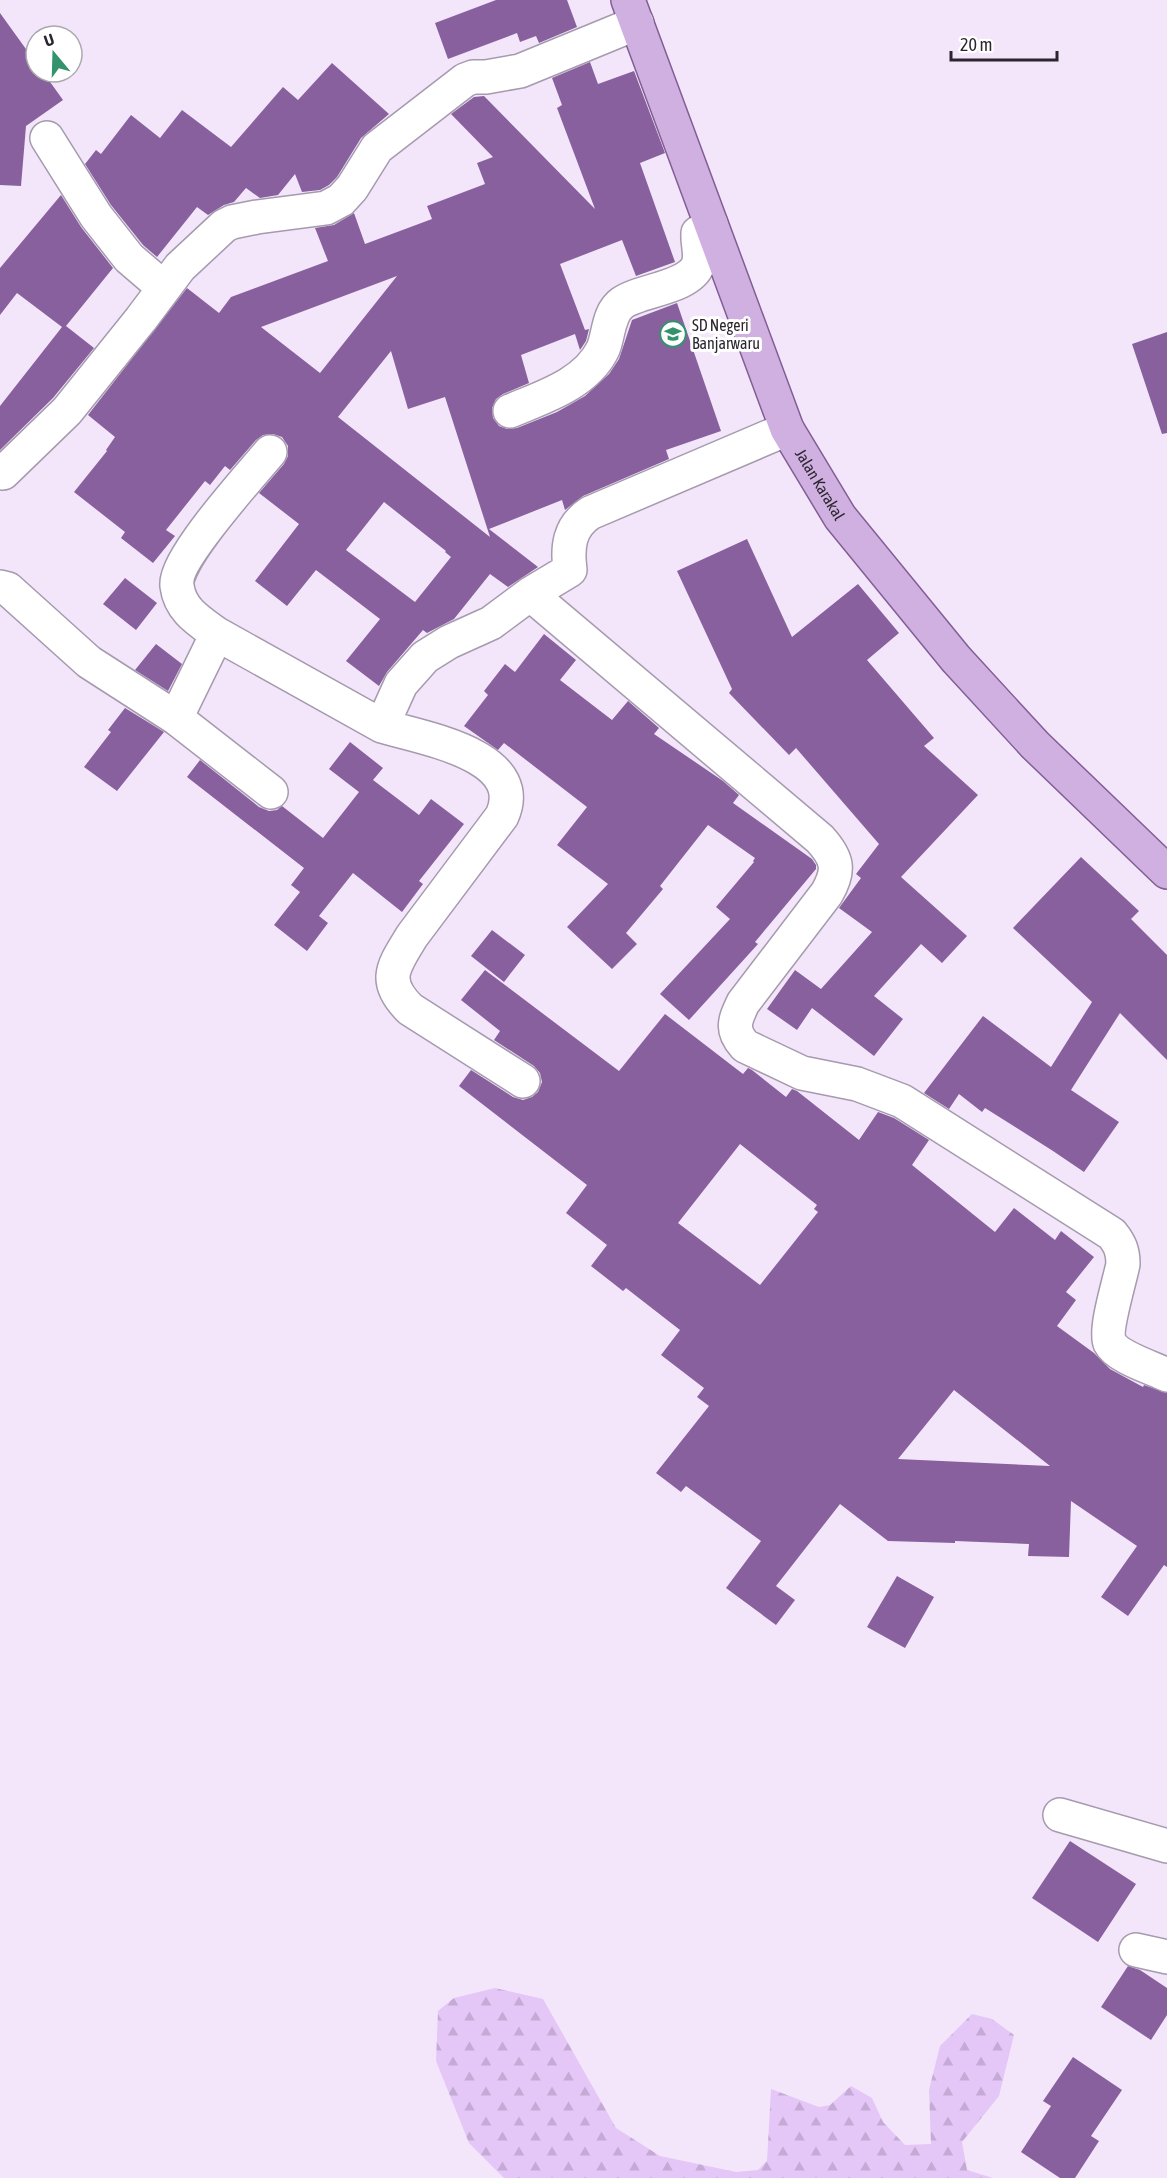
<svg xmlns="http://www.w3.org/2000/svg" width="1167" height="2178" font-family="'Asap Condensed',sans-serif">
<defs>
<pattern id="forest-firs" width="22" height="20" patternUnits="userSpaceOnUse" patternTransform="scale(1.5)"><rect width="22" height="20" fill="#e4c6f7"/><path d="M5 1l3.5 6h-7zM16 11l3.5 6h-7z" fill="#c4aad4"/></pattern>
</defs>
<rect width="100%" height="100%" fill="#f3e6fb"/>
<path fill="url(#forest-firs)" d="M495,1988L543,1999L616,2128L660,2156L736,2172L758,2170L767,2161L771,2089L819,2107L830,2105L851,2086L872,2098L883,2122L905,2145L931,2144L929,2090L940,2046L972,2014L992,2019L1014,2035L999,2096L962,2142L967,2170L993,2178H504L469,2143L436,2061L438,2011L454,1998Z"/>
<path fill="#88609e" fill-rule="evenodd" d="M496,0H567L577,27L539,43L536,36L520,42L517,33L448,59L435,23Z
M0,13L36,63V72H43L63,100L26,126L21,186L0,185Z
M590,62L598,84L634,71L665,153L640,163L675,262L636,276L622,240L560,264L585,330L589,329L586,341L580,350L575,334L521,355L529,383L503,394L496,399L492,408L493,418L499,426L507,429L517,428L557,412L585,396L609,374L619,359L632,320L677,303L721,431L666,450L669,459L583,496L565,510L562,500L489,529L538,567L508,587L490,574L454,619L427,633L423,630L387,672L379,686L346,661L380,619L316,570L287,606L255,581L299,524L259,493L284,464L288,456V446L282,437L273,434L263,435L256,440L230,470L225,466L210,485L205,481L166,530L175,536L153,563L121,538L125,532L74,492L107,451L106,450L115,437L88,415L187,288L219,313L231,297L328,261L315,228L334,225L354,213L365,244L432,219L427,206L485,184L477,163L493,157L451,114L474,97L484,96L595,209L557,108L562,105L552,78ZM397,276L320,373L261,327ZM391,351L408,409L445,397L490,537L338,417ZM384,502L446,551L445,552L451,557L415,602L346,550Z
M332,63L389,114L361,138L337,177L329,185L320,190L302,192L295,174L278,195L260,198L246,188L234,202L224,205L208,215L197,207L157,257L143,245L111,205L85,164L96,150L101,154L131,115L160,138L182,110L231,147L283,87L298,100Z
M61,195L81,227L113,268L66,326L94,348L53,398L0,450V406L62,327L17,293L0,315V268Z
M1167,332V433L1162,434L1132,344Z
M747,539L792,637L858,584L899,633L867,660L934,738L924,746L978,795L901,877L967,936L942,963L921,944L874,996L903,1019L874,1056L812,1008L797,1030L767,1009L795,970L821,989L872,932L839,908L861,878L856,874L879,844L796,748L789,755L729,693L732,689L677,571Z
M125,578L157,603L136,630L103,604Z
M544,634L576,660L560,680L612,720L628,701L659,728L654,734L723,781L739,795L733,803L812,859L816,865V869L755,942L758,944L689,1020L660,994L730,919L716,907L754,862L753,861L755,858L708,825L660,886L663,889L626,933L637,944L612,969L567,927L608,884L557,845L587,807L504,743L498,750L464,726L488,695L484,691L505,664L515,672Z
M156,644L182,664L168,691L135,670Z
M125,708L164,732L117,791L84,767L111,732L108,730Z
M350,742L383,768L373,780L419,815L431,799L464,824L419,881L423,884L402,912L353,873L319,916L328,923L307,951L274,925L300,892L291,885L304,868L187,777L200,760L259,807L269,811L277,810L282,806L323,838L359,792L329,769Z
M1081,857L1139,911L1131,919L1167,955V1060L1120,1013L1071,1090L1119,1122L1084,1172L1053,1151L985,1108L982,1112L959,1094L949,1109L924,1093L983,1016L1051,1067L1092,1002L1013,928Z
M492,930L525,955L504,982L471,956Z
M485,970L619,1071L665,1014L743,1074L748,1068L752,1070L786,1097L792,1089L797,1091L859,1140L878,1112L894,1118L929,1140L912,1165L995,1232L1014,1208L1055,1240L1061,1231L1094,1257L1066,1292L1076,1300L1057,1326L1094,1353L1110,1369L1143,1387L1144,1385L1167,1393V1567L1164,1565L1128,1616L1101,1597L1137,1546L1071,1501L1069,1557L1028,1556L1029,1544L955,1541V1543L888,1541L840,1504L776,1586L795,1600L776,1625L726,1588L761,1541L686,1486L681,1492L656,1473L709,1406L697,1397L704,1388L661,1355L680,1330L626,1288L623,1291L591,1266L607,1245L566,1213L587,1185L459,1086L471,1070L513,1097L523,1100L532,1097L538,1092L542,1082L540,1073L534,1066L494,1040L500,1031L461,1000ZM740,1144L817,1205L814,1209L818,1212L760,1285L678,1223ZM954,1390L1050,1466L898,1459Z
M897,1576L934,1597L905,1648L867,1627Z
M1070,1841L1136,1884L1098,1942L1032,1898Z
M1128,1966L1140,1970L1167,1988V2015L1151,2040L1101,2007Z
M1073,2057L1122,2090L1091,2136L1099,2141L1075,2178H1060L1021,2152L1051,2106L1043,2101Z"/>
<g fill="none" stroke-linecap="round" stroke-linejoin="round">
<g stroke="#a69aae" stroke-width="36">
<path id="minor" d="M47,138L96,216L129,258L164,288
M510,411C543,397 586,384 603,349C609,335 608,313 622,303C640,290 689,288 698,265C702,255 697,243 698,233L711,224
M270,452C251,475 173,560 177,586C180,610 199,621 217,634L382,726L401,684L425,657L449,642L491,623L530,594L820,839C838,859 840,870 827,893L743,1003C734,1022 731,1030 745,1046L802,1073L857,1084L902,1101L1112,1234C1120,1244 1123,1251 1123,1264C1120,1280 1104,1330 1110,1343C1117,1357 1153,1368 1167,1375
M3,473L67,411L141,319L180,267L224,226L232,222L257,217L326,208L341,200L352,188L377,148L465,80L473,77H486L520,71L637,23
M0,587L8,589L89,662L176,718L271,792
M530,594L570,570C567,547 569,527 590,513L787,429
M176,718L217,634
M382,726C422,738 529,755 502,816L412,936C394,966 381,980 410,1009L523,1081
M1060,1815L1167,1846
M1136,1950L1167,1957"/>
</g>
<g stroke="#815e94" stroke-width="36">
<g id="major">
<path id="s1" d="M628,0L787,429L840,517L956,659L1035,745L1167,872"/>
</g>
</g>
<use href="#minor" stroke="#fff" stroke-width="33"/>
<use href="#major" stroke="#cfb0e0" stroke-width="33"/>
</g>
<defs>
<g id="school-ring" transform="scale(1.35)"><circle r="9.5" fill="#fff" stroke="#34936c" stroke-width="1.5"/><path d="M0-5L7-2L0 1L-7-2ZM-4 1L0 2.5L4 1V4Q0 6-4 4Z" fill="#34936c"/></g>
</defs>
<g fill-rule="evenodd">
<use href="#school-ring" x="673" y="334"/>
</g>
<g text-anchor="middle" stroke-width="6" stroke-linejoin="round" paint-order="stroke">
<g font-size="16" fill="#2b262e" stroke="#fff" text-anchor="start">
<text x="692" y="331">SD Negeri<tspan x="692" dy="18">Banjarwaru</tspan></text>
</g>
<g font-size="16" fill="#2b262e" stroke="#fff">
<text dy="6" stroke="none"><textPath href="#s1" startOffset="522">Jalan Karakal</textPath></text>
</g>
</g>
<g transform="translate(54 54) rotate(341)"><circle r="28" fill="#ffffff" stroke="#aaa8ab" stroke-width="1.5"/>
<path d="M0-4.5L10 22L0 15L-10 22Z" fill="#34936c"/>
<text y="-9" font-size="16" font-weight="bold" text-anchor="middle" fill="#2b262e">U</text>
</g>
<path d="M951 51v9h106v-9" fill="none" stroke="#2b262e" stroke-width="3"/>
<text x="960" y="51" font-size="18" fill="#2b262e" stroke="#ffffff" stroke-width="4.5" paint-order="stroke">20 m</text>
</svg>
